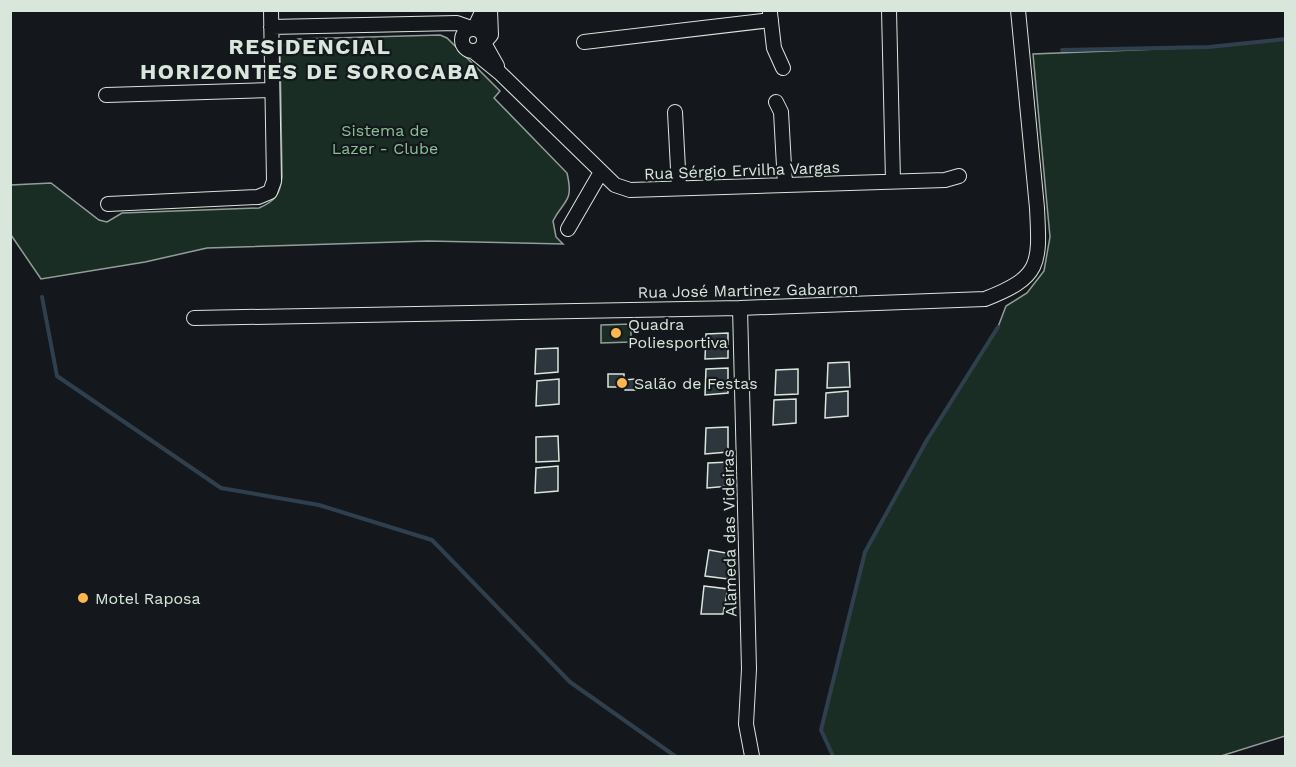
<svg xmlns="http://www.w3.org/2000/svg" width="1296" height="767" font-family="'Work Sans',sans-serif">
<rect width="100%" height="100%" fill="#14181c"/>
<path fill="#1a2d24" stroke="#939e99" stroke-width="1.5" d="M440,35L447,38L500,91L494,98L567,173C574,203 564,199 553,221L556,237L563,244L428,241L207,248L145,262L41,279L11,235V185L51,183L99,220L107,222L122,213L259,208C275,201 280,195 282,177L280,50L288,41L298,39Z
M1285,39V736L1221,756H833L821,730L865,553L927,440L998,327L1006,306L1027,293L1044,271L1050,237L1033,54L1209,47Z
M631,324V342L601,343V325Z"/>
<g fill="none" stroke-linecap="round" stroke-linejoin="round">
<path stroke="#2f3f4d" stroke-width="4" d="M1062,50L1209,47L1286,39
M42,297L57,376L221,488L319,505L432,540L570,682L675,756
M833,756L821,730L865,552L927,440L998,327"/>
</g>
<path fill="#2c363c" stroke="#d8e6dc" stroke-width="1.5" d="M728,333V358L705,359L706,334Z
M558,348V372L535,374L536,349Z
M849,362L850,387L827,388L828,363Z
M728,368V393L705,395L706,369Z
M798,369V394L775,395L776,370Z
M608,374H624V380L635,379V390H625V387H608Z
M559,379V404L536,406L537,381Z
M848,391V416L825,418L826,393Z
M796,399V423L773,425L774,400Z
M728,427V452L705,454L706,428Z
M558,436L559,461L536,462V437Z
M730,462V486L707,488L708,463Z
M558,466V491L535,493L536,468Z
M709,550L732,554L728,579L705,576Z
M704,586L728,589L723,614H701Z"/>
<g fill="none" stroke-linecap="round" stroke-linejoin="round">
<g stroke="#d8e6dc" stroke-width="16">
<path id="minor" d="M490,10L491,35L484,43L497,66
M889,10L893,181
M770,13L774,48L783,68
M271,27L457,23L474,29L483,10
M462 40a11 11 0 1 1 22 0a11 11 0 1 1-22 0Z
M584,42L771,20
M473,51L500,73L615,185L630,190L945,180L959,176
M106,95L272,90
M776,102L781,112L785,184
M675,112L679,188
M108,204L258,197L270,192L274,181L271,10
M568,229L601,172
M740,308L749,669L746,724L752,756
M194,318L740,308L985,299C1041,277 1040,265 1037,208L1018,10"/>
</g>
<use href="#minor" stroke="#14181c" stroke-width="14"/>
</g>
<g fill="#ffb74d" stroke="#14181c" stroke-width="2">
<circle cx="616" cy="333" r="6"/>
<circle cx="622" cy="383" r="6"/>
<circle cx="83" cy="598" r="6"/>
</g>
<g text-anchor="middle" stroke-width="4.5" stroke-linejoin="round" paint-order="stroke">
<g font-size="16" fill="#8ac095" stroke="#14181c">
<text x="385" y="136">Sistema de<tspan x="385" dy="18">Lazer - Clube</tspan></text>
</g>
<g font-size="16" fill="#d8e6dc" stroke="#14181c">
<text transform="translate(742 170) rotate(-2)" y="6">Rua Sérgio Ervilha Vargas</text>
<text transform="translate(748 290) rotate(-1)" y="6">Rua José Martinez Gabarron</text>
<text transform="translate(729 533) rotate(-91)" y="6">Alameda das Videiras</text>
</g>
<g font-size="16" fill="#d8e6dc" stroke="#14181c" text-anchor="start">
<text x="628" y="330">Quadra<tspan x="628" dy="18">Poliesportiva</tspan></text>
<text x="634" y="389">Salão de Festas</text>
<text x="95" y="604">Motel Raposa</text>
</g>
<g font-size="22" font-weight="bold" letter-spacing="1.5" fill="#d8e6dc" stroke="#14181c">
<text x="310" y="54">RESIDENCIAL<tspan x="310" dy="25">HORIZONTES DE SOROCABA</tspan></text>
</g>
</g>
<rect width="1296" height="767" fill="none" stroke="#d8e6dc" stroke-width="24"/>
</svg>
